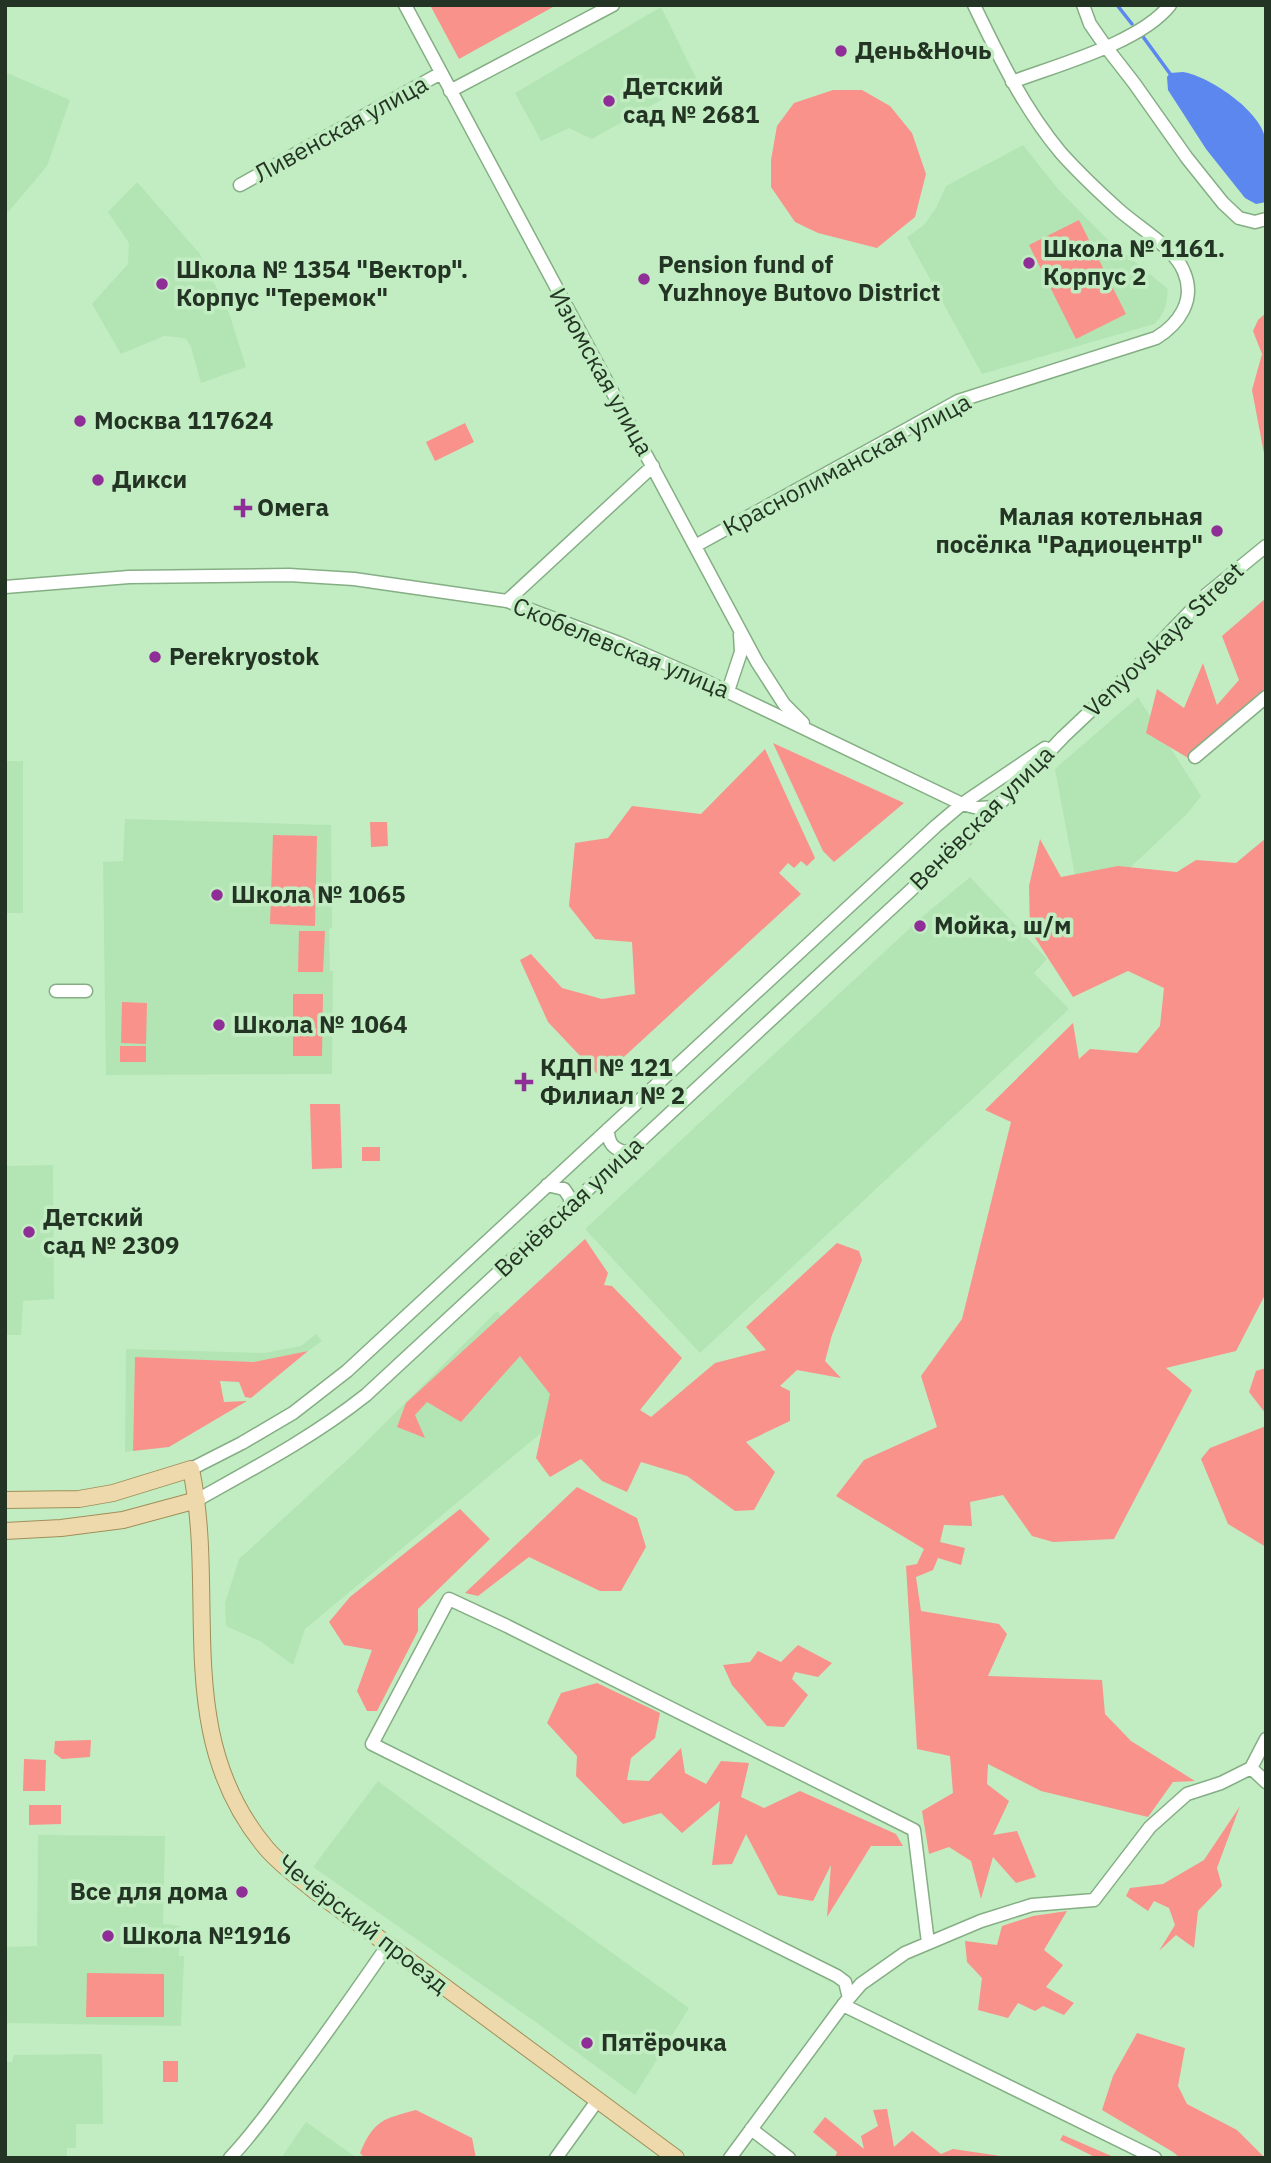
<svg xmlns="http://www.w3.org/2000/svg" width="1271" height="2163" font-family="'IBM Plex Sans',sans-serif">
<rect width="100%" height="100%" fill="#c2edc2"/>
<path fill="#b3e5b4" d="M661,7L697,80L592,139L569,128L541,141L515,93Z
M5,72L70,100L47,166L5,216Z
M1023,145L1058,189L1105,237L1168,289L1166,305L1160,318L1154,324L982,374L907,237L924,225L936,208L946,186Z
M137,182L200,254L229,313L246,367L201,383L191,347L186,339L177,337L164,336L121,354L92,304L128,264L129,243L108,212Z
M1138,697L1201,796L1187,814L1082,913L1055,769Z
M5,761H23V913H5Z
M125,819L331,825L332,928L329,929L330,971H333L332,1074L106,1075L103,862L123,861Z
M970,877L1047,959L1034,973L1069,1009L700,1353L585,1229L922,917Z
M53,1165L54,1299L23,1301L21,1335H5V1166Z
M497,1311L576,1404L305,1629L293,1665L260,1641L226,1626L225,1603L239,1559L357,1451Z
M316,1334L322,1341L308,1351L257,1362L135,1357L133,1451L125,1452L126,1349L264,1353L301,1346Z
M378,1781L491,1866L689,2008L635,2095L537,2023L313,1867Z
M38,1835L165,1836L163,1924L180,1926L179,1956H184L181,2026L5,2023V1947L37,1946Z
M102,2054L103,2124H76V2148H67V2158H8L5,2152V2062H12L14,2055Z
M306,2122L357,2158H281Z"/>
<path fill="#f8928b" d="M430,5H552L553,7L459,59Z
M833,90H862L890,106L912,133L926,174L915,217L877,248L818,233L795,222L771,187V160L777,126L794,103Z
M1079,220L1126,314L1076,339L1029,245Z
M1266,313V464L1252,390L1262,354L1253,331L1258,320Z
M465,423L474,442L435,461L426,442Z
M1266,598V701L1195,762L1146,733L1157,689L1184,708L1203,663L1217,705L1239,680L1222,636Z
M773,743L904,803L834,862L823,851Z
M765,749L815,858L807,866L801,861L794,868L788,863L779,873L801,894L601,1078L548,1022L520,960L531,954L562,988L602,999L635,994L632,942L595,939L569,906L575,843L608,838L632,806L701,814Z
M370,822H387L388,846L371,847Z
M273,835L317,836L315,926L270,924Z
M1266,838V1293L1236,1351L1166,1368L1192,1390L1114,1539L1053,1542L1032,1536L1003,1495L970,1502L972,1526L944,1525L940,1542L965,1548L961,1565L938,1558L933,1570L916,1577L921,1611L999,1624L1007,1634L988,1676L1102,1680L1105,1714L1131,1741L1195,1781L1173,1782L1148,1817L1041,1791L988,1764L987,1784L1009,1801L993,1835L1017,1831L1036,1877L1016,1883L993,1857L981,1899L971,1861L949,1847L929,1854L922,1811L953,1793L950,1756L917,1749L906,1566L917,1564L924,1549L836,1496L864,1460L937,1427L921,1376L962,1319L1011,1122L985,1110L1073,1023L1079,1059L1090,1049L1137,1053L1160,1026L1164,988L1128,971L1073,997L1030,930L1029,886L1040,839L1061,877L1118,866L1177,872L1196,860L1236,863Z
M299,931H325L323,972H298Z
M293,994H323L322,1056H293Z
M122,1002L147,1003L146,1044L121,1043Z
M120,1046H146V1062H120Z
M310,1104H340L342,1168L312,1169Z
M362,1147H380V1161H362Z
M585,1239L608,1273L604,1285L612,1286L682,1358L640,1410L651,1417L715,1363L766,1350L746,1327L837,1243L859,1251L862,1260L832,1335L825,1361L841,1378L797,1370L780,1386L790,1391V1421L746,1442L775,1472L754,1510L735,1511L687,1476L641,1462L627,1492L602,1481L581,1459L550,1477L536,1458L550,1394L520,1356L461,1422L427,1402L415,1415L425,1438L397,1427L406,1403Z
M308,1351L251,1398L245,1397L239,1382L220,1381L224,1402L247,1401L169,1447L133,1451L135,1357L254,1362Z
M1266,1368V1414L1249,1392L1256,1371Z
M1266,1426V1547L1228,1524L1201,1459L1210,1448Z
M577,1487L637,1518L646,1547L621,1591H600L529,1557L478,1596L465,1593Z
M460,1509L490,1539L418,1609V1631L377,1711H367L357,1691L372,1650L344,1645L329,1622L350,1597Z
M798,1645L832,1663L818,1677L795,1672L792,1679L808,1695L784,1727L767,1726L732,1685L723,1665L750,1662L758,1651L781,1662Z
M597,1683L660,1713L655,1738L631,1758L627,1780L649,1781L681,1748L685,1773L706,1784L721,1761L749,1763L741,1797L764,1808L800,1791L896,1834L903,1846H871L827,1917L831,1865L813,1901L778,1895L746,1834L732,1864L712,1865L720,1801L682,1833L661,1813L623,1824L576,1776L577,1756L547,1723L561,1693Z
M91,1740L90,1757L62,1759L54,1753L55,1741Z
M24,1759L46,1760L45,1791H23Z
M29,1805H61V1824L29,1825Z
M1240,1806L1217,1868L1222,1886L1198,1911L1194,1948L1176,1935L1159,1951L1175,1925L1169,1908L1154,1901L1148,1911L1126,1896L1130,1888L1163,1884L1204,1860Z
M1067,1911L1044,1950L1063,1965L1046,1987L1074,2003L1064,2015L1043,2006L1035,2011L1018,2003L1008,2018L978,2010L982,1978L967,1962L965,1941L997,1945L1002,1926L1033,1916Z
M87,1973L164,1974V2017H86Z
M1137,2033L1185,2048L1178,2086L1187,2104L1237,2130L1265,2158H1180L1173,2152L1102,2110L1113,2076Z
M163,2061H178V2082H163Z
M887,2109L894,2147L912,2131L941,2154L953,2149L1014,2158H835L837,2152L813,2132L825,2117L864,2149L861,2136L878,2126L873,2110Z
M416,2110L472,2138L476,2158H365L360,2153C374,2120 383,2119 416,2110Z
M1063,2135L1116,2158H1097L1060,2140Z"/>
<path fill="#5b87ef" d="M1183,72C1209,76 1259,110 1265,137C1270,154 1266,183 1266,202L1256,204L1245,198L1206,149L1168,90L1167,77L1170,73Z"/>
<g fill="none" stroke-linecap="round" stroke-linejoin="round">
<path stroke="#5b87ef" stroke-width="3.5" d="M1117,5L1132,24
M1141,34L1171,75"/>
<g stroke="#85ae85" stroke-width="15">
<path id="minor" d="M405,5L757,662L784,704L803,723
M1083,5L1090,24L1106,47L1134,83L1187,158L1223,203L1239,218L1255,222L1266,219
M1012,82C1057,65 1140,43 1170,5
M450,91L613,5
M240,185L441,73
M695,546L958,401L1156,338C1179,324 1196,300 1184,272C1175,248 1138,227 1119,210C1099,192 1079,173 1061,153C1024,109 999,57 974,5
M5,587L129,577L289,575L354,579L507,601L619,643L699,678L962,804L978,808L996,807
M507,601L653,466
M728,691L741,652L740,634
M1195,757L1266,697
M56,991H86
M608,1129C608,1144 613,1149 628,1153
M547,1185L564,1189L570,1198V1206
M191,1469L242,1443L293,1413L347,1371L936,826L962,804L1045,748
M197,1500C256,1467 313,1437 366,1395L965,840L1063,737L1138,666L1206,595L1266,546
M1251,1768L1266,1782
M849,1998L845,1982L837,1976L372,1744L449,1599L507,1626L914,1830L928,1943
M843,2005L1155,2158
M751,2129L789,2158
M230,2158C254,2133 273,2105 294,2077C326,2034 357,1990 388,1945
M556,2158L597,2101
M730,2158L843,2005L861,1984L905,1953L981,1921L1032,1905L1094,1900L1150,1827L1187,1794L1221,1783L1251,1768L1266,1739"/>
</g>
<g stroke="#a08f59" stroke-width="18">
<path id="major" d="M5,1500L79,1499L113,1493L191,1469C218,1600 171,1736 267,1849C281,1865 299,1878 315,1891L676,2158
M5,1531L61,1528L123,1520L197,1500"/>
</g>
<use href="#minor" stroke="#fff" stroke-width="12"/>
<use href="#major" stroke="#eed9ac" stroke-width="16"/>
</g>
<g fill="#8f2e96" stroke="#c2edc2" stroke-width="2.5">
<circle cx="841" cy="51" r="7"/>
<circle cx="609" cy="101" r="7"/>
<circle cx="1029" cy="263" r="7"/>
<circle cx="644" cy="279" r="7"/>
<circle cx="162" cy="284" r="7"/>
<circle cx="80" cy="421" r="7"/>
<circle cx="98" cy="480" r="7"/>
<path d="M239.5 497.5h7v7h7v7h-7v7h-7v-7h-7v-7h7z"/>
<circle cx="1217" cy="531" r="7"/>
<circle cx="155" cy="657" r="7"/>
<circle cx="217" cy="895" r="7"/>
<circle cx="920" cy="926" r="7"/>
<circle cx="219" cy="1025" r="7"/>
<path d="M520.5 1071.5h7v7h7v7h-7v7h-7v-7h-7v-7h7z"/>
<circle cx="29" cy="1232" r="7"/>
<circle cx="242" cy="1892" r="7"/>
<circle cx="108" cy="1936" r="7"/>
<circle cx="587" cy="2043" r="7"/>
</g>
<g text-anchor="middle" stroke-width="7" stroke-linejoin="round" paint-order="stroke">
<g font-size="24" font-weight="bold" fill="#243424" stroke="#c2edc2" text-anchor="start">
<text x="855" y="59">День&amp;Ночь</text>
<text x="623" y="95">Детский<tspan x="623" dy="28">сад № 2681</tspan></text>
<text x="1043" y="257">Школа № 1161.<tspan x="1043" dy="28">Корпус 2</tspan></text>
<text x="658" y="273">Pension fund of<tspan x="658" dy="28">Yuzhnoye Butovo District</tspan></text>
<text x="176" y="278">Школа № 1354 "Вектор".<tspan x="176" dy="28">Корпус "Теремок"</tspan></text>
<text x="94" y="429">Москва 117624</text>
<text x="112" y="488">Дикси</text>
<text x="257" y="516">Омега</text>
<text x="1203" y="525" text-anchor="end">Малая котельная<tspan x="1203" dy="28">посёлка "Радиоцентр"</tspan></text>
<text x="169" y="665">Perekryostok</text>
<text x="231" y="903">Школа № 1065</text>
<text x="934" y="934">Мойка, ш/м</text>
<text x="233" y="1033">Школа № 1064</text>
<text x="540" y="1076">КДП № 121<tspan x="540" dy="28">Филиал № 2</tspan></text>
<text x="43" y="1226">Детский<tspan x="43" dy="28">сад № 2309</tspan></text>
<text x="228" y="1900" text-anchor="end">Все для дома</text>
<text x="122" y="1944">Школа №1916</text>
<text x="601" y="2051">Пятёрочка</text>
</g>
<g font-size="24" fill="#243424" stroke="#c2edc2">
<text transform="translate(341 129) rotate(-29)" y="8">Ливенская улица</text>
<text transform="translate(601 372) rotate(61)" y="8">Изюмская улица</text>
<text transform="translate(847 465) rotate(-28)" y="8">Краснолиманская улица</text>
<text transform="translate(1164 640) rotate(-44)" y="8">Venyovskaya Street</text>
<text transform="translate(621 648) rotate(22)" y="8">Скобелевская улица</text>
<text transform="translate(982 818) rotate(-45)" y="8">Венёвская улица</text>
<text transform="translate(569 1207) rotate(-43)" y="8">Венёвская улица</text>
<text transform="translate(363 1924) rotate(38)" y="8">Чечёрский проезд</text>
</g>
</g>
<rect width="1271" height="2163" fill="none" stroke="#243424" stroke-width="14"/>
</svg>
